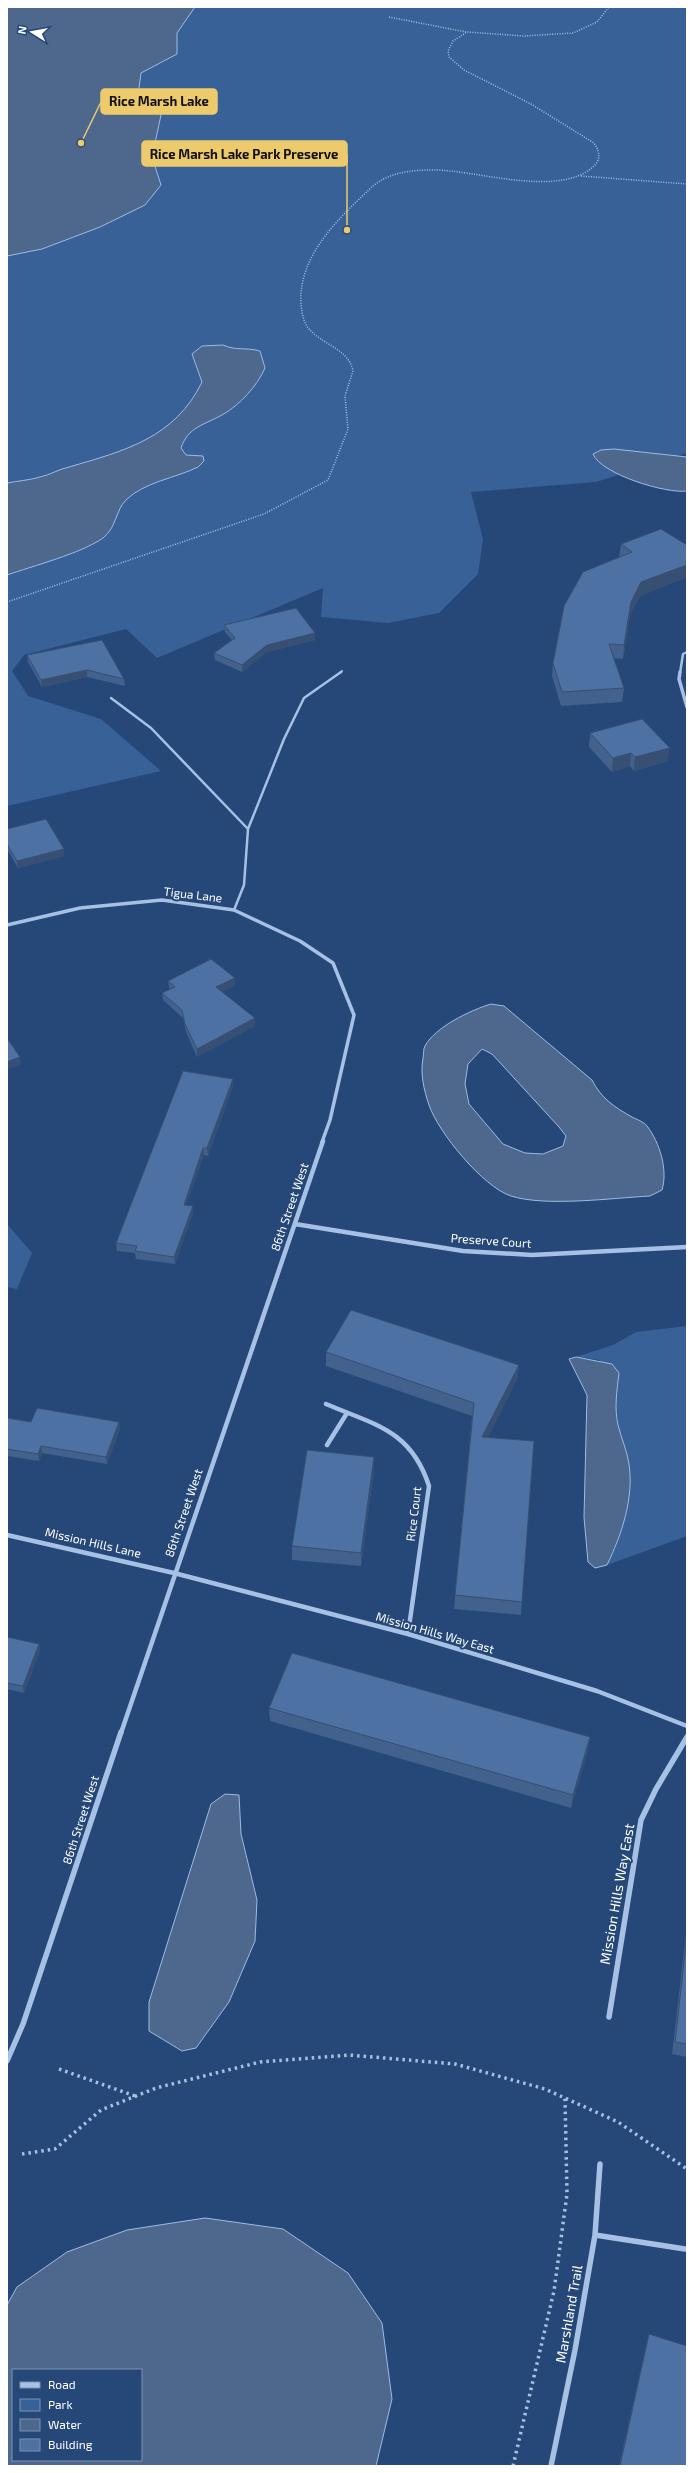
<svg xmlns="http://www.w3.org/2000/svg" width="694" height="2473" font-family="'Exo 2',sans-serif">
<rect width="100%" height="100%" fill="#254879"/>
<path fill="#386197" d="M7,7H687V453L596,482L471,492L483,539L478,574L439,613L388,623L321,617L323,588L157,658L126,629L24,655L12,671L28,696L101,719L161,771L7,806Z
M7,1224L32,1253L17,1289L7,1287Z
M687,1326V1536L607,1565L617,1544L618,1424L615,1401L619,1373L599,1360L576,1357L613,1345L636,1332Z"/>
<path fill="#4e688d" stroke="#9cbce5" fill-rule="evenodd" d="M7,7H195L177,33V54L141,73L138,95L149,101L161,115L152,157L161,185L145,205L100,227L42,249L7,256Z
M223,345C236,351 245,347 260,351L265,368C257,386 240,405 222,415C204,425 188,427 181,448L186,455L203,456L204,461L198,467C176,478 144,482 126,500C115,511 117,527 103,538C82,553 33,566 7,575V483C18,481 30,480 40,477C50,475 59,469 69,467C124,451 175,438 202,382L192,354L202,346Z
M614,449L687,457V491C666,494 601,474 593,454L601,450Z
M491,1004L504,1006L592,1080C601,1098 614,1107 632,1117C636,1119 644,1122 647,1126C660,1143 668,1170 662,1190L650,1196C613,1198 545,1207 511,1196C483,1187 438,1132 429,1105C424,1090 420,1074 423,1058C424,1054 423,1049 425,1046C435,1027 471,1010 491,1004ZM482,1049L492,1054L559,1127L566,1136L563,1146L543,1154L525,1153L503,1144L469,1104L465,1084L468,1064Z
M576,1357L612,1364L619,1373C617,1391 614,1407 618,1425C621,1438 627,1450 629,1464C634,1498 622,1534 607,1565L595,1568L588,1562L584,1517L587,1395L569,1359Z
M225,1794L239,1795L241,1834L257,1900L255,1941L229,2002L196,2048L182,2051L149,2031V2002L211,1804Z
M205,2218L283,2229L348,2273L382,2323L392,2399L376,2466H7V2305L17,2287L67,2252L127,2230ZM13,2370H141V2460H13Z"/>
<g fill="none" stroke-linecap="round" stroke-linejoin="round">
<path stroke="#a7c1e4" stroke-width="1.5" stroke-dasharray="1 1.5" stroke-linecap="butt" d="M389,17L466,32
M581,176L687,184
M7,602L264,514L328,480L348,429L345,396L353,371C349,350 325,345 312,332C304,325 302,315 301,304C298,255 340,217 373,186C390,172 412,170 434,170C477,170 557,198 593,167C601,160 600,152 594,143L531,104L464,70L449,57L448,51L453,41L467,32L524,36L573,33L597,22L609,7"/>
<path stroke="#a7c1e4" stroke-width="3.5" stroke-dasharray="2.5 4" stroke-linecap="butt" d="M59,2069L135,2096
M22,2154L55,2149L101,2110L156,2088L260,2062L349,2055L455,2064L545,2089L618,2122L687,2169
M513,2466L554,2291L567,2194L565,2098"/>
<path stroke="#a7c1e4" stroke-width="2" d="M340,673L342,671"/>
<path stroke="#a7c1e4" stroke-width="2.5" d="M111,698L151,728L248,829
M234,910L244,885L248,829L284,739L304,698L341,672"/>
<path stroke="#a7c1e4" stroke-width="2.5" d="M680,673L683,654L687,652"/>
<path stroke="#a7c1e4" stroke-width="3.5" d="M680,672L679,679L687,707
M7,925L80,908L162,900L234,910L300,941L333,963L354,1015L330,1120L322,1142"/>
<path stroke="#a7c1e4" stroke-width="4.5" d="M295,1224L463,1251L532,1255L687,1247
M326,1404C375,1425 411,1430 429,1486L408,1634
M327,1445L347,1413
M7,1535L174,1573L408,1634L597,1691L687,1726
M121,1733L323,1141"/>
<path stroke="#a7c1e4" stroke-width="5.5" d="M609,2017L641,1820L656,1789L687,1737
M7,2061L23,2024L121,1732
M595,2235L685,2249
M551,2466L575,2350L595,2235L600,2164"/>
</g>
<path fill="#42618c" d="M621,544L687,545V577L640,596L630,615L623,659L613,658L624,688L622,702L561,706L552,676L553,663L619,557Z
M224,625L315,640L267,652L242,672L215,660L214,653L232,640L225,632Z
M27,655L124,679L125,686L87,677L42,687L28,662Z
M590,733L668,761L634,771L630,766L612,772L589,747Z
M7,829L64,856L18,868L7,849Z
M168,981L235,985L222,992L255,1026L197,1057L186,1032L183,1018L163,1000L162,993L170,989L169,988Z
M233,1086L208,1156L204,1155L186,1205L193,1213L175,1264L136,1259L135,1253L117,1251L116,1243Z
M326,1352L519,1365L517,1379L488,1437L522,1602L521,1615L454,1609L472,1416L326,1366Z
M7,1418L31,1422H119L120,1429L107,1464L42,1453L39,1461L7,1456Z
M374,1457V1470L361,1566L292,1560V1546Z
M7,1637L39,1644L40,1651L24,1693L7,1689Z
M269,1708L590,1737L588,1750L571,1808L270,1721Z
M687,1925V2057L672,2054Z
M649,2334L687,2466H619Z"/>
<path fill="#364f72" d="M687,565V577L640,596L630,615L623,659L624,645L631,602L641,582Z
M315,633V640L267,652L242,672V665L267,645Z
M87,670V677L42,687L41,680Z
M670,748L668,761L634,771L635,757Z
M631,753L630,766L612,772L613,758Z
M64,849V856L18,868L17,861Z
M235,978V985L217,995L216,987Z
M255,1018V1026L197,1057V1049Z
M20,1057L21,1065L7,1069V1062Z
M233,1079V1086L208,1156L207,1148Z
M203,1148L204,1155L184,1212V1205Z
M193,1206V1213L175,1264L174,1257Z
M519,1365L517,1379L481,1451L482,1437Z
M119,1422L120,1429L107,1464L106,1457Z
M41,1446L42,1453L39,1461L38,1454Z
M374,1457V1470L361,1566V1553Z
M39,1644L40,1651L24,1693L23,1686Z
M590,1737L588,1750L571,1808L573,1795Z"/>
<path fill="#4d71a3" stroke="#364f72" d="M661,529L687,545V565L641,582L631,602L624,645L609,644L624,688L562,692L553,663L564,606L583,572L632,552L621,544Z
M296,608L315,633L267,645L242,665L214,653L235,638L224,625Z
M102,640L124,679L87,670L41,680L27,655Z
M642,719L670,748L635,757L631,753L613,758L590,733Z
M46,819L64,849L17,861L7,844V829Z
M211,959L235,978L216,987L255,1018L197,1049L185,1024L182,1010L162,993L175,987L168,981Z
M7,1038L20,1057L7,1062Z
M183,1071L233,1079L207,1148H203L184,1205L193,1206L174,1257L135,1251L137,1246L116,1243Z
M351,1310L519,1365L482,1437L534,1441L522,1602L455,1595L474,1403L326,1352Z
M37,1408L119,1422L106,1457L41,1446L38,1454L7,1449V1418L31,1422Z
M307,1450L374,1457L361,1553L292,1546Z
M7,1637L39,1644L23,1686L7,1683Z
M292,1653L590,1737L573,1795L269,1708Z
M687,1936V2044L675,2042Z
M649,2334L687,2346V2466H620Z"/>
<g text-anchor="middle" stroke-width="4" stroke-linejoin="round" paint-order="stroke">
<g font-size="12" fill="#fff" stroke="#254879">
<text transform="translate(193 895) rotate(7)" y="4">Tigua Lane</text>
<text transform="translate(290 1207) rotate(-71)" y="4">86th Street West</text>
<text transform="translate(491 1241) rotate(4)" y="4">Preserve Court</text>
<text transform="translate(184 1513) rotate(-71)" y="4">86th Street West</text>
<text transform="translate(414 1514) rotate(-83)" y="4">Rice Court</text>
<text transform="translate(93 1543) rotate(13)" y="4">Mission Hills Lane</text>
<text transform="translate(435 1633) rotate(16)" y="4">Mission Hills Way East</text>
<text transform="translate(81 1820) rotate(-72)" y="4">86th Street West</text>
</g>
<g font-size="14" fill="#fff" stroke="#254879">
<text transform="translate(617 1894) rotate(-80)" y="5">Mission Hills Way East</text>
<text transform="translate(569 2314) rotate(-80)" y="5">Marshland Trail</text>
</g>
</g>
<path fill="none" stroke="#edcb6c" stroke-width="1.5" d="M81 143L101 102M347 230L347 154"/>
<g fill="#edcb6c" stroke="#254879" stroke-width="1.5">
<circle cx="81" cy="143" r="4"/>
<circle cx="347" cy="230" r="4"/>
</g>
<g fill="#edcb6c" stroke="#edcb6c" stroke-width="1.5">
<rect x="101" y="89" width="116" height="25" rx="4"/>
<rect x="142" y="141" width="205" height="25" rx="4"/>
</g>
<g font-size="13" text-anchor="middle" font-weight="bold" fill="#111">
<text x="159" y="106">Rice Marsh Lake</text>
<text x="244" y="159">Rice Marsh Lake Park Preserve</text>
</g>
<rect width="694" height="2473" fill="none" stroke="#ffffff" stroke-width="16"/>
<rect x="12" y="2369" width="130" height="92" fill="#254879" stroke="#7c91af"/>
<rect x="20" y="2382" width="20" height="6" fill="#a7c1e4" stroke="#7c91af"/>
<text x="48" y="2389" font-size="12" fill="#ffffff">Road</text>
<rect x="20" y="2399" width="20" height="12" fill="#386197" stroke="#7c91af"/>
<text x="48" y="2409" font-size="12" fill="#ffffff">Park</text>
<rect x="20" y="2419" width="20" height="12" fill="#4e688d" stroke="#7c91af"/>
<text x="48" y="2429" font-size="12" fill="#ffffff">Water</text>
<rect x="20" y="2439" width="20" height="12" fill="#4d71a3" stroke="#7c91af"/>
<text x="48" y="2449" font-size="12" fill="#ffffff">Building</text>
<g transform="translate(32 32) rotate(281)" stroke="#254879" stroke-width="3" paint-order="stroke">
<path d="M0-3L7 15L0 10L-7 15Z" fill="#ffffff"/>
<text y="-6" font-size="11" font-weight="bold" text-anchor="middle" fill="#ffffff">N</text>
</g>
</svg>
